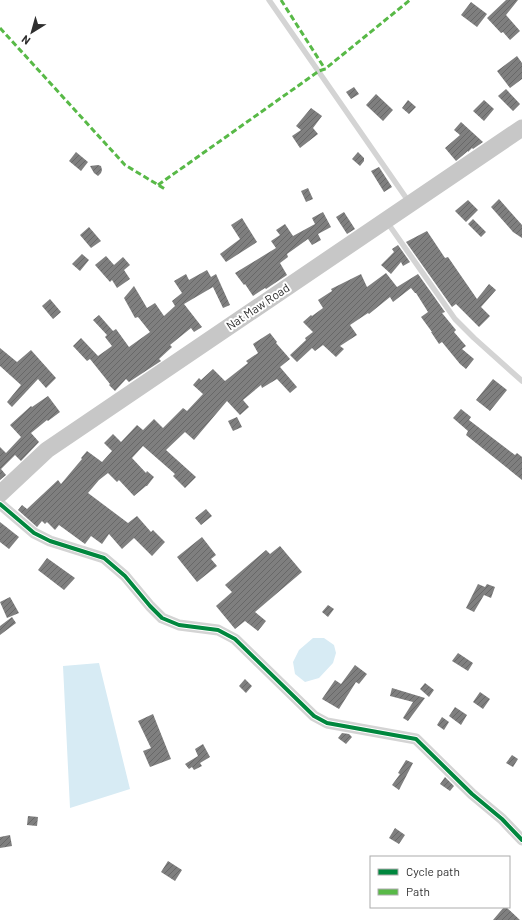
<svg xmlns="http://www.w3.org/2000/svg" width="522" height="920" font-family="Barlow,sans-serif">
<defs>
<pattern id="building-hatch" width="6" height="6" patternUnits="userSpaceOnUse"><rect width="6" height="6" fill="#7f7f7f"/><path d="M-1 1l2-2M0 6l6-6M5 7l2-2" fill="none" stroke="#686868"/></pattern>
</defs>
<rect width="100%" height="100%" fill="#fff"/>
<path fill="#d7ebf4" d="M313,638H324L334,645L336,653L333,663L319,678L305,682L295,674L293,662L299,650Z
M99,663L130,789L70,808L63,666Z"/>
<path fill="url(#building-hatch)" d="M506,0H518L506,15L520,31L510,40L503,32L501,33L487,18Z
M471,2L487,14L477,27L461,15Z
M517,56L522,63V79L510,88L497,71Z
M354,87L359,94L351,99L346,92Z
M506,89L520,104L513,111L498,96Z
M376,94L393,110L383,121L366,105Z
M408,100L416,107L409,114L402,108Z
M484,100L494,109L484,121L473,111Z
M311,108L322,116L313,128L318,134L300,148L292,136L301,130L296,126Z
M461,122L483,142L473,149L472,148L468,152V151L456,161L445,148L460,135L454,130Z
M76,152L88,162L81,171L69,161Z
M358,152L364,158V161L360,166L352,159Z
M98,165L101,166L102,170L101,173L98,176L94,173L90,166Z
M379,167L392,187L384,192L371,171Z
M308,188L313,199L306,202L301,191Z
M499,199L522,225V238L513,232L491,207Z
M468,200L478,210L466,222L455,211Z
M323,212L331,227L318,234L321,240L312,245L308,239L287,254L288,257L280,263L287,275L266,289L265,288L253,296L245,284L244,285L235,273L276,248L271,241L280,235L276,230L285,224L293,236L315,224L312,218Z
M344,212L355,229L347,234L336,217Z
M242,218L257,242L226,262L220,254L240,239L231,225Z
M473,219L486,232L481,237L468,224Z
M89,227L101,241L91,248L80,235Z
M427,231L445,258L448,257L477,299L489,284L496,290L481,307L490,316L479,327L456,304L452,307L406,242Z
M398,245L410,262L403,266L401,262L391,274L381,265L394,252L392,249Z
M82,254L89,260L80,271L72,264Z
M106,256L114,265L123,257L130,265L124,270L130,279L117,288L112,280L110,282L95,265Z
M207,270L211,277L216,274L230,305L223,308L213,287L184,304L202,327L194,332L191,328L170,345L172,347L159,359L161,361L129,382L126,379L115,391L109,385L110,384L90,359L87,361L73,346L81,338L98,356L112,346L105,337L107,335L93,320L99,315L113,331L116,329L129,347L150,332L138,317L135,318L124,298L134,286L147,308L155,303L164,316L175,306L172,301L182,293L174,281L186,274L189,280Z
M386,273L397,287L418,274L445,312L442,313L456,330L454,332L466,346L462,349L474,359L466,369L460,364L442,342L439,344L431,332H432L421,317L428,312L416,293H415L411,288L393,302L390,297L369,314L368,313L350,325L357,335L340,346L344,349L336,357L323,345L315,351L312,348L297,362L290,355L306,340L305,338L313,332L303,322L311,315L312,316L323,308L318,300L332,291L331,289L361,274L367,287Z
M50,299L61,312L53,319L42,306Z
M270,333L277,342L276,343L290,359L280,367L297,387L290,393L277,379L262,388L261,385L243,400L249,407L240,415L227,401L194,440L185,432L166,450L196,477L185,488L173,476L175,474L143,446L132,458L146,473L147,471L154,477L147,486H146L134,496L119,480L117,482L108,473L99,480L88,493L128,523L137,516L151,532L153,530L165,542L152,556L134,538L122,549L109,534L102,544L91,536L85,544L59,525L55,530L47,522L45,524L42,521L37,527L18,510L22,505L27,509L58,480L61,484L82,459L81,458L87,451L102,462L112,451L104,443L113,434L121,442L137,425L143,430L154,419L163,428L183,408L187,411L203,394L193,385L199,378L201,380L213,369L225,381L248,363L246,361L258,353L253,344Z
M0,348L17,362L31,350L56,378L46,388L38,379L12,407L7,402L21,385L0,366Z
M493,379L507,390L490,411L476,400Z
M48,396L60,412L48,421L47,420L31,433L39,442L21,461L15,455L1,469L6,475L0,480V447L6,453L21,437L10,425L31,406L32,407Z
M461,409L471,417L469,420L515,455L517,453L522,457V480L466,435L468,431L453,418Z
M237,417L242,427L233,431L228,421Z
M206,509L212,516L201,525L195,518Z
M0,522L19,537L9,549L0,542Z
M202,537L216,555L211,559L217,566L197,582L177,557Z
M280,546L302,572L255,612L266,621L258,631L245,621L235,629L216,606L232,592L225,585L266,550L270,554Z
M47,558L75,578L64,590L38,570Z
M478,584L485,587L487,584L495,587L491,598L484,595L474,612L466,608Z
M10,597L19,613L7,618L0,602Z
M328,605L334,609L328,617L322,612Z
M12,617L16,623L0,635V626Z
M458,653L473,663L468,671L452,661Z
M355,665L367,674L359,684L356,682L339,709L322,699L335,680L341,684Z
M245,679L252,686L246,693L239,686Z
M425,683L434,690L429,697L420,689Z
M392,688L425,698L408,721L403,718L413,702L390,696Z
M480,692L490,699L483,709L473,702Z
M455,707L467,715L461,725L449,716Z
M153,714L171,759L150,767L143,751L151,748L138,721Z
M442,717L449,722L444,730L437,725Z
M342,733L349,734L352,737L346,744L338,738Z
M203,744L210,757L200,763L202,766L194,770L192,767L189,769L185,764L198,756L195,749Z
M512,755L518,759L513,767L506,763Z
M406,760L413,763L399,790L392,785L400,774L398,773Z
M445,777L454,786L450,791L440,784Z
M28,816L38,817L37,826L27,825Z
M395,828L405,835L399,844L389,838Z
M10,835L12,846L0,848V837Z
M168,861L182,870L175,881L161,872Z
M504,907H506L520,920H493Z"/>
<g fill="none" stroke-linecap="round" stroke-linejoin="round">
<path stroke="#d4d4d4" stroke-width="5.5" d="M269,0L409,202
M387,222L455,319L474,338L522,381"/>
<path stroke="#d4d4d4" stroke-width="11" d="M0,504L34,533L50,541L104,558L125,576L150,606L162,618L179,625L218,630L235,639L314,716L327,723L416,739L472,794L502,819L522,840"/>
<path stroke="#c7c7c7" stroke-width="17" d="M0,494L47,450L522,128"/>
<path stroke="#58b947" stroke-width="3" stroke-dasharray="6 3" stroke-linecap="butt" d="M281,0L325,69
M0,28L125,165L165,189
M158,185L319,71L325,69L410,0"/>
<g stroke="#fff" stroke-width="6">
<path id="cycleway" d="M0,504L34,533L50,541L104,558L125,576L150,606L162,618L179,625L218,630L235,639L314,716L327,723L416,739L472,794L502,819L522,840"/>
</g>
<use href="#cycleway" stroke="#00873e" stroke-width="4"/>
</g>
<g text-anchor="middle" stroke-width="4" stroke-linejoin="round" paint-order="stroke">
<g font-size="12" fill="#2f2f2f" stroke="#fff">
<text transform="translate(258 307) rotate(-34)" y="4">Nat Maw Road</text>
</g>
</g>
<rect x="370" y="856" width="140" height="52" fill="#ffffff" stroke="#acacac"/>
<rect x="378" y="869" width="20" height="6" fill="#00873e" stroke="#acacac"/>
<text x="406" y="876" font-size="12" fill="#2f2f2f">Cycle path</text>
<rect x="378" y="889" width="20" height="6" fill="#58b947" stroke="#acacac"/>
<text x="406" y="896" font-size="12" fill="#2f2f2f">Path</text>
<g transform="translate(32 32) rotate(217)" stroke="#ffffff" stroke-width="3" paint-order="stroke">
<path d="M0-3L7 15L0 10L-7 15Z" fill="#2f2f2f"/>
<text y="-6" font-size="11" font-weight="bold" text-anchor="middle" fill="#2f2f2f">N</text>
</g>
</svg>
